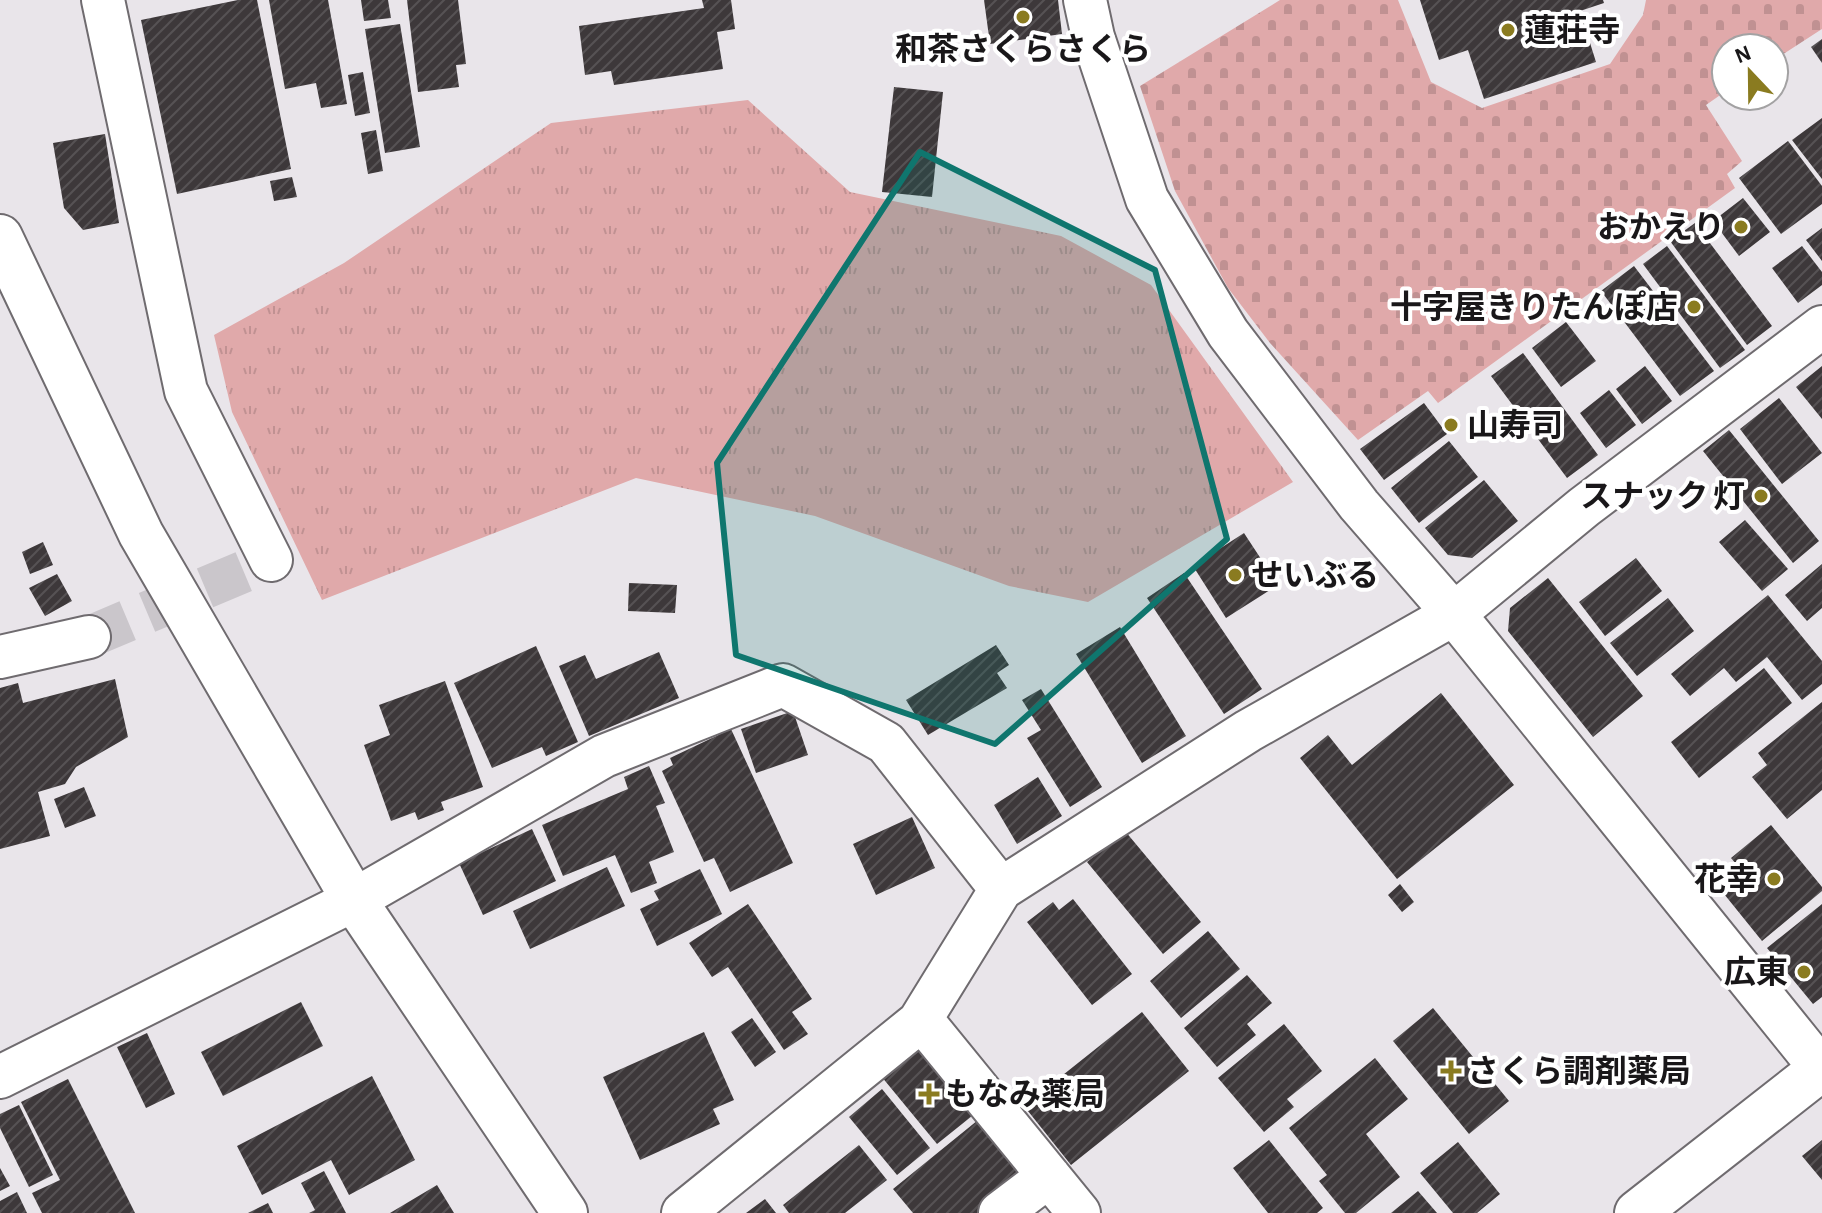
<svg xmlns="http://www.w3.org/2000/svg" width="1822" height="1213" font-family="'Alegreya Sans','Noto Sans JP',sans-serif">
<defs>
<pattern id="cemetery-stones" width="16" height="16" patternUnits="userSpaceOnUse" patternTransform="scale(2)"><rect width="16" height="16" fill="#e0a9aa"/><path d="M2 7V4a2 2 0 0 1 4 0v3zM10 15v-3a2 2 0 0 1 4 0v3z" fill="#c09192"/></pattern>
<pattern id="park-tufts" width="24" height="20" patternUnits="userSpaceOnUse" patternTransform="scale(2)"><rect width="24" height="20" fill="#e0a9aa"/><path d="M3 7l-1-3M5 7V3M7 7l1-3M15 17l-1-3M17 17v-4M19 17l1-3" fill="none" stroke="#c09192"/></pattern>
<pattern id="building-hatch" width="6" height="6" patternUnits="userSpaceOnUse" patternTransform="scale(2)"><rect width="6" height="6" fill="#3d383a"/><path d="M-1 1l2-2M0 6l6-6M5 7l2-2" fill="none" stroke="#565254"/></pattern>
</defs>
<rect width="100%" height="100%" fill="#e9e5ea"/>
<path fill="url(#cemetery-stones)" d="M1280,0H1398L1431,82L1482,108L1610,64L1643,15L1646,0H1822V29L1774,60V48H1726V91L1706,105L1742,161L1727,174L1735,188L1438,403L1428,391L1358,440L1270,343L1228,288L1175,191L1140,86Z"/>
<path fill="url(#park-tufts)" d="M748,100L850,192L1061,236L1151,285L1293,482L1088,602L1009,586L815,516L636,478L322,600L232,412L214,335L344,263L551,123Z"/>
<path fill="url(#building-hatch)" d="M238,0H257L291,169L177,194L141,20Z
M269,0H328L347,104L321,108L316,83L285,89Z
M361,0H388L391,18L364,21Z
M407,0H458L466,64L456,65L459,87L418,92Z
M702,0H731L735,29L717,32L723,69L614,85L611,71L585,75L579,26L704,8Z
M984,0H1058L1062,34L990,44Z
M1420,0H1603L1604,3L1580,11L1596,62L1484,99L1468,50L1439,60Z
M400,24L420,147L385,153L365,29Z
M1822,39V63L1811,47Z
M363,72L370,113L355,116L348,75Z
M894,87L943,92L932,197L882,192Z
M1822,118V179L1792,140Z
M376,130L383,171L368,174L361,133Z
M105,134L119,223L83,230L64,208L53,143Z
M1788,141L1822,186V204L1781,234L1739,178Z
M292,177L297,197L274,201L270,181Z
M1743,198L1770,232L1739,256L1713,221Z
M1695,223L1772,326L1747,345L1670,241Z
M1822,228V261L1806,240Z
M1667,246L1745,350L1720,368L1643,264Z
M1802,246L1822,272V285L1798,303L1772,268Z
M1634,266L1714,371L1680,396L1601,291Z
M1566,322L1596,361L1561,387L1532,348Z
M1523,353L1598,455L1567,478L1491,376Z
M1645,366L1672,401L1642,424L1616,389Z
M1822,366V419L1796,387Z
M1609,390L1636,425L1606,448L1580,413Z
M1779,398L1822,453L1782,484L1740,429Z
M1424,403L1447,434L1384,480L1360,449Z
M1729,430L1819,541L1793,563L1703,451Z
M1449,441L1478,477L1419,523L1391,488Z
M1484,480L1518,521L1472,558L1448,555L1425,528Z
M1745,520L1788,569L1762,591L1719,542Z
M1244,533L1278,585L1226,618L1193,566Z
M43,542L53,565L30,574L22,552Z
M1636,558L1662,591L1605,636L1579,602Z
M1822,564V608L1807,621L1785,595Z
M1184,573L1262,689L1224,714L1147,598Z
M57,574L72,601L45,616L29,588Z
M1548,578L1643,696L1593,737L1508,631L1510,608Z
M629,583L677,585L675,613L628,611Z
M1768,595L1822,661V684L1802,700L1767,657L1736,682L1724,668L1690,696L1671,674Z
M1668,598L1694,631L1637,676L1610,643Z
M1120,627L1186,736L1142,763L1076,654Z
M996,645L1009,665L997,673L1007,688L928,735L906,700Z
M536,646L578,742L546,756L542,747L492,768L454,683Z
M659,652L679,698L589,736L559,666L585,655L596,679Z
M1764,668L1792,703L1699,778L1671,742Z
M115,679L128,737L76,767L65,784L38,792L50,836L0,849V688L18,683L23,703Z
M445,681L483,787L441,802L444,810L418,820L415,812L391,821L364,745L390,735L379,705Z
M1041,689L1102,787L1070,807L1027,738L1041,730L1022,700Z
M1441,693L1514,785L1397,879L1300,758L1328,735L1352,765Z
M1822,702V790L1787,819L1752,777L1767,765L1758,753Z
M793,711L808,755L756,773L741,729Z
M731,729L793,863L730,892L714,858L704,862L662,771L673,765L670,758Z
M649,766L665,803L656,806L674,852L649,862L657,883L631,893L615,855L563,876L542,825L628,789L624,777Z
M1038,777L1062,816L1017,844L994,805Z
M84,787L96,816L65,828L54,799Z
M912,817L935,868L876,895L853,844Z
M1771,825L1822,887V891L1762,941L1720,889L1742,871L1731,858Z
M532,829L556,881L483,915L459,863Z
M1125,831L1201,922L1163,954L1087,862Z
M607,867L625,906L530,949L513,911Z
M700,869L722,914L657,946L640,909L659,900L654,891Z
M1400,884L1414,902L1402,912L1388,895Z
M1073,899L1132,974L1092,1005L1027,922L1053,902L1059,910Z
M748,904L812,999L792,1012L808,1034L784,1050L728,967L712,977L689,943Z
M1822,904V997L1813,1004L1767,948Z
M1208,931L1240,969L1181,1018L1150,981Z
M1247,975L1272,1003L1247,1024L1256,1035L1217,1067L1184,1028Z
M301,1002L323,1046L223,1096L201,1052Z
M1433,1008L1509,1101L1469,1134L1393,1041Z
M1142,1012L1189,1071L1071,1165L1024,1106Z
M752,1018L776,1052L755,1067L731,1032Z
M1284,1024L1322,1071L1287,1099L1294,1107L1264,1132L1218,1078Z
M704,1032L734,1100L713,1109L720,1124L640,1160L603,1077Z
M147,1033L175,1094L146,1108L117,1047Z
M920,1043L977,1112L937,1144L881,1076Z
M1375,1058L1408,1099L1366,1134L1400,1177L1356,1213H1345L1319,1181L1327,1175L1289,1128Z
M372,1076L415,1160L349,1195L331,1160L262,1195L237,1146Z
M68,1079L135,1213H42L32,1193L60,1180L21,1102Z
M882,1089L930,1148L897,1175L849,1117Z
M19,1105L53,1175L29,1187L0,1128V1114Z
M983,1116L1031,1173L982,1213H913L893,1189Z
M1269,1140L1323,1208L1317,1213H1268L1233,1168Z
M1822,1140V1180L1802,1156Z
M1458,1142L1500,1194L1477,1213H1453L1420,1173Z
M859,1145L887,1180L845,1213H789L783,1205Z
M0,1168L10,1186L0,1191Z
M324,1171L346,1213H309L315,1210L301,1183Z
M437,1185L454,1213H390Z
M1418,1191L1437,1213H1391Z
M17,1192L27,1213H0V1201Z
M765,1199L776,1213H746Z
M268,1203L273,1213H248Z"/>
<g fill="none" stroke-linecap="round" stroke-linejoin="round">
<path stroke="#cac6cb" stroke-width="42" stroke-dasharray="42 21" stroke-linecap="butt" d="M89,637L271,560"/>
<g stroke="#6f6b6f" stroke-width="46">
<path id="minor" d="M103,0L186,391L271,560
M1085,0L1093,37L1147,199L1228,333L1359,505L1454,614L1822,1070
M0,657L89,637
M921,1019L1079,1213
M0,1077L354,900L604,756L783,685L886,743L1001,889
M683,1213L919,1022L1001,889L1248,731L1454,614L1584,507L1822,327
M1000,1213L1049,1176"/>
</g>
<g stroke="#6f6b6f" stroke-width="48">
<path id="tertiary" d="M0,237L141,534L354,900L565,1213
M1637,1213L1822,1068"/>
</g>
<use href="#minor" stroke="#fff" stroke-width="42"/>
<use href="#tertiary" stroke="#fff" stroke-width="44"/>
</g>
<path fill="#0f766e" fill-opacity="0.2" stroke="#0f766e" stroke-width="6" stroke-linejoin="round" d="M920,152L1155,270L1227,539L995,744L736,655L717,463Z"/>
<g fill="#8a7b20" stroke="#fff" stroke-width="3">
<circle cx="1023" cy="17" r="8"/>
<circle cx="1508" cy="30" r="8"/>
<circle cx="1741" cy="227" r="8"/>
<circle cx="1694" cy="307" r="8"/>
<circle cx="1451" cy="425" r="8"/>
<circle cx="1761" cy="496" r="8"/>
<circle cx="1235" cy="575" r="8"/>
<circle cx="1774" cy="879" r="8"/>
<circle cx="1804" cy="972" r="8"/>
<path d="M1447 1059h8v8h8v8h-8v8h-8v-8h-8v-8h8z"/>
<path d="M925 1082h8v8h8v8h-8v8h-8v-8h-8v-8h8z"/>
</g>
<g text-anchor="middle" stroke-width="8" stroke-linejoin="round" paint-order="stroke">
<g font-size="32" font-weight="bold" fill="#191719" stroke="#fff" text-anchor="start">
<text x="1524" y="41">蓮荘寺</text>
<text x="1023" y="60" text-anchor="middle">和茶さくらさくら</text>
<text x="1725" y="238" text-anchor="end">おかえり</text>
<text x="1678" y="318" text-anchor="end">十字屋きりたんぽ店</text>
<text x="1467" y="436">山寿司</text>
<text x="1745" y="507" text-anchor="end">スナック 灯</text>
<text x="1251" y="586">せいぶる</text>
<text x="1758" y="890" text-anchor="end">花幸</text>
<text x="1788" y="983" text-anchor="end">広東</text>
<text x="1467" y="1082">さくら調剤薬局</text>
<text x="945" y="1105">もなみ薬局</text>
</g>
</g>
<g transform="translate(1750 72) rotate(338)"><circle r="38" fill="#ffffff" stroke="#a3a2a3" stroke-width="2"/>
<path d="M0-6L14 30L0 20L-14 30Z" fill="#8a7b20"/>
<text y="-12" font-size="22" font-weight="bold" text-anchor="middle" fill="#191719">N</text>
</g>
</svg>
